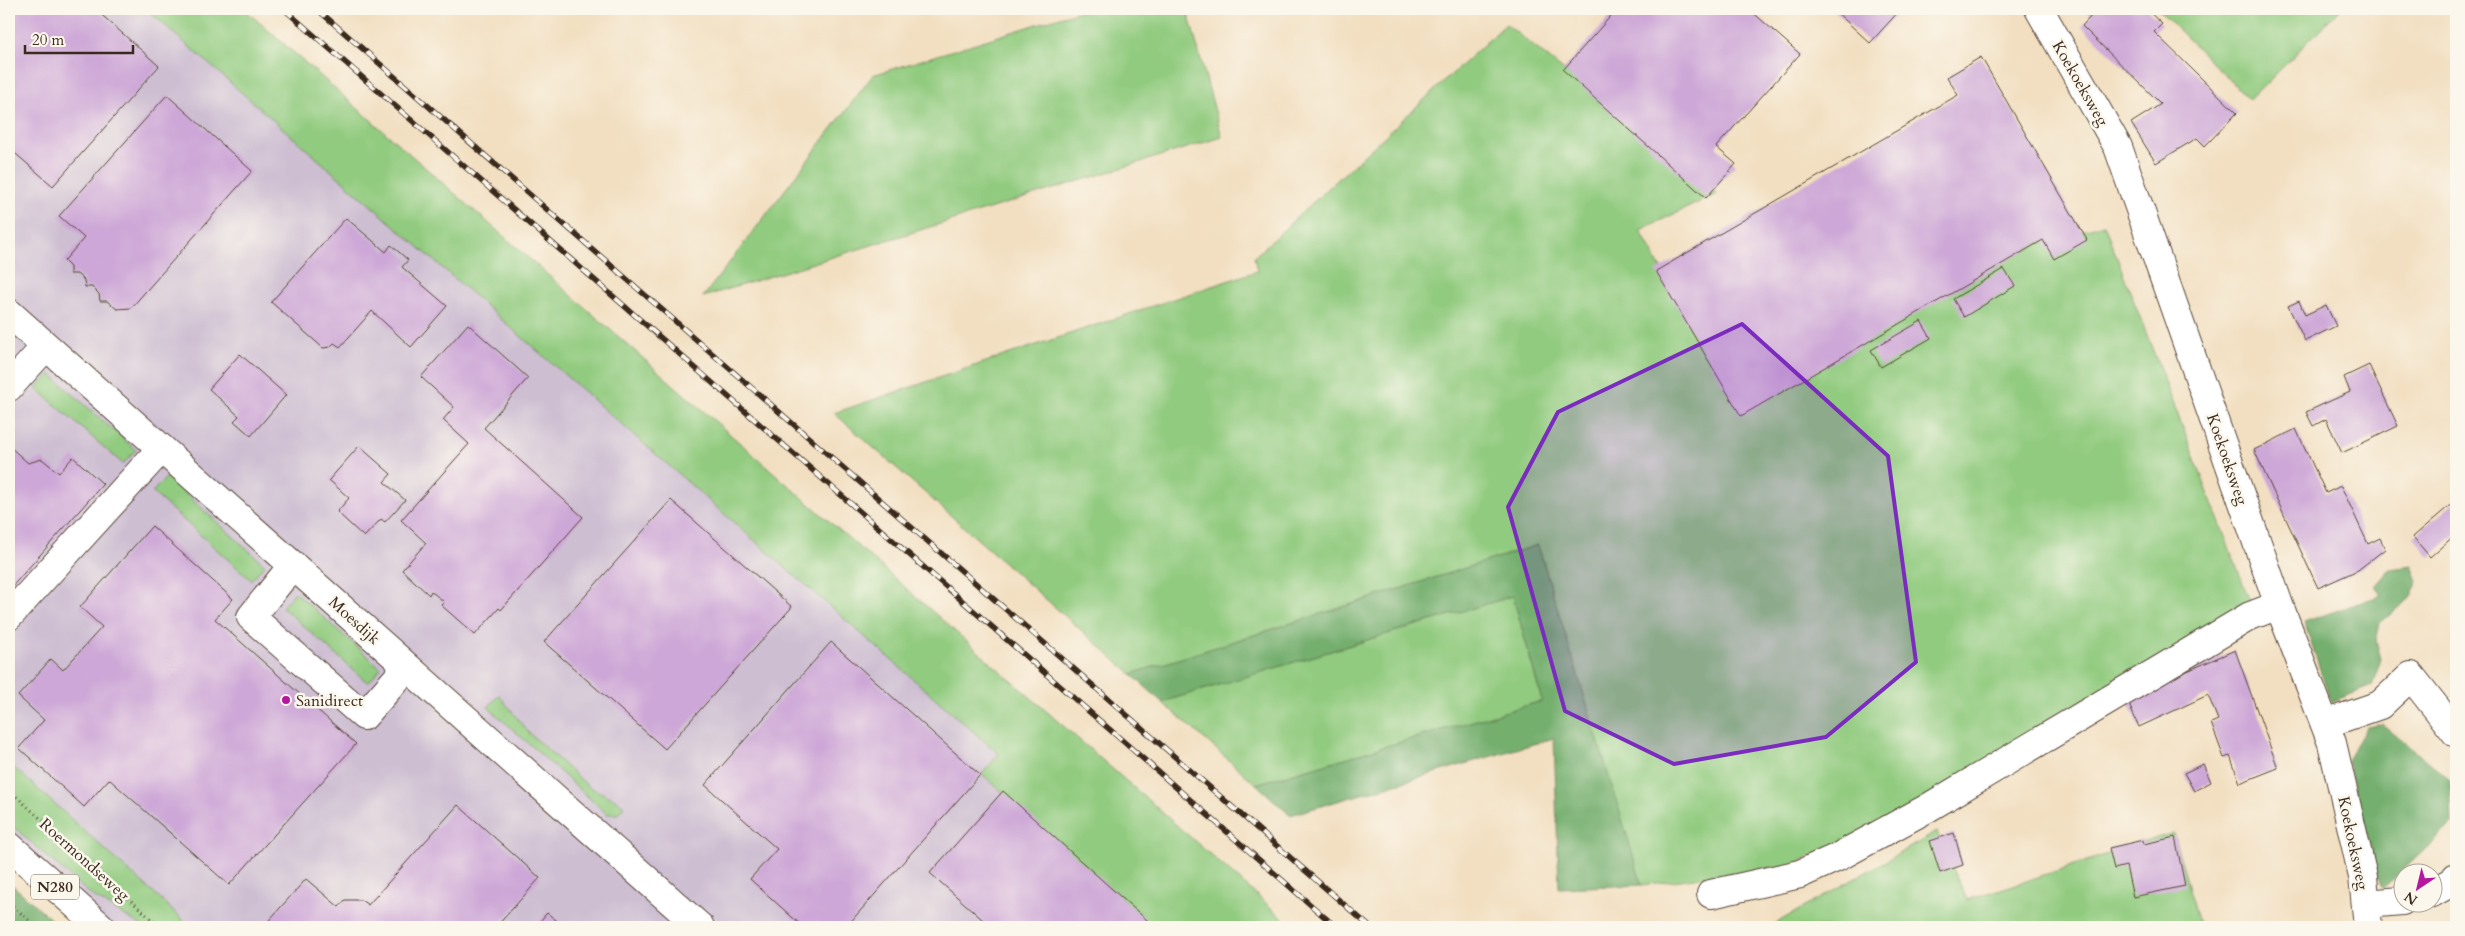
<svg xmlns="http://www.w3.org/2000/svg" width="2465" height="936" font-family="Cardo,serif">
<rect width="100%" height="100%" fill="#fbf7ec"/>
<filter id="ink" filterUnits="userSpaceOnUse"><feTurbulence type="fractalNoise" baseFrequency=".02" numOctaves="2"/><feDisplacementMap in="SourceGraphic" scale="10" xChannelSelector="R" yChannelSelector="G"/><feConvolveMatrix kernelMatrix="1 2 1 2 8 2 1 2 1" color-interpolation-filters="sRGB"/></filter>
<filter id="wash" filterUnits="userSpaceOnUse"><feTurbulence type="fractalNoise" baseFrequency=".0096" numOctaves="4" result="noise"/><feDisplacementMap in="SourceGraphic" scale="20" xChannelSelector="R" yChannelSelector="G"/><feGaussianBlur stdDeviation="1.12" result="paint"/><feColorMatrix in="noise" values="0 0 0 0 0 0 0 0 0 0 0 0 0 0 0 0 0 1.4 0 .05"/><feComposite in="paint" operator="in"/></filter>
<g filter="url(#wash)">
<rect width="100%" height="100%" fill="#f2dfc1"/>
<path fill="#cdbed2" d="M9,9H172L1206,927H96L9,848Z"/>
<path fill="#91cb7f" stroke="#667a4e" d="M146,9H244L1293,927H1154L982,774L999,754Z
M1086,9H1187L1222,137L703,297L873,75Z
M2158,9H2340L2250,100Z
M1506,24L1717,194L1640,230L1740,414L2038,243L2104,224L2251,604L1931,803L1792,865L1642,885L1538,545L1131,674L834,413L1257,271L1254,257Z
M50,374L136,450L123,464L36,388Z
M167,477L265,565L251,580L152,492Z
M295,592L381,668L368,683L282,607Z
M1513,596L1542,701L1256,784L1162,702Z
M499,695L529,733L589,787L615,799L624,806L618,814H607L488,707Z
M9,763L191,927H144L92,896L9,823Z
M1937,832L1967,900L2173,833L2200,927H1769Z"/>
<path fill="#74af6e" stroke="#586c46" d="M1538,545L1642,885L1559,888L1554,738L1290,815L1256,784L1542,701L1513,596L1162,702L1131,674Z
M2412,566L2418,581L2411,597L2380,623L2376,641L2381,659L2372,686L2331,702L2304,622L2382,595L2375,586L2390,569Z
M2382,724L2450,780L2452,824L2382,890L2347,760L2367,727Z
M9,882L60,927H9Z"/>
<g id="blocks">
<path fill="#cda7d7" d="M9,9H95L159,66L53,186L9,148Z
M1617,9H1749L1800,54L1716,147L1736,164L1706,198L1563,70Z
M1833,9H1901L1870,43Z
M2083,9H2146L2162,24L2154,32L2237,113L2205,146L2197,138L2156,163L2131,123L2161,104L2082,26L2091,16Z
M1981,57L2087,240L2054,259L2043,240L1741,416L1656,271L1958,95L1947,77Z
M167,95L252,171L131,308L117,309L107,301H100L99,294L92,287H85L84,280L77,274H70V267L64,261L84,238L59,216Z
M346,218L386,252L391,245L408,260L402,267L447,306L411,347L372,311L340,347L334,343L330,347L323,348L271,302Z
M2004,269L2015,286L1964,317L1953,299Z
M2299,301L2305,315L2326,305L2336,326L2305,341L2288,306Z
M1921,321L1931,338L1881,367L1871,350Z
M468,324L528,378L484,428L583,517L501,610L499,608L475,635L441,605L444,602L431,591L429,595L402,570L426,543L401,520L469,444L443,420L454,407L421,377Z
M240,354L286,395L251,436L234,421L239,416L209,389Z
M2369,365L2398,426L2342,453L2326,419L2313,426L2306,412L2350,392L2344,377Z
M2296,429L2326,493L2341,486L2368,544L2380,538L2385,549L2358,570L2318,588L2254,450Z
M9,446L28,463L42,459L59,473L73,457L103,484L9,590Z
M359,446L391,474L384,482L405,500L385,522L381,519L364,537L337,512L349,498L329,480Z
M671,500L792,607L665,749L544,642Z
M2455,501L2456,534L2430,557L2413,537Z
M152,526L233,599L215,619L356,744L229,885L109,779L84,807L19,748L44,720L18,696L51,659L63,670L102,627L80,607Z
M831,642L980,775L846,927H825L818,921L813,927H803L750,879L777,849L705,785Z
M2235,650L2278,768L2240,783L2230,756L2224,758L2211,723L2218,720L2208,695L2139,727L2126,698Z
M2203,764L2211,782L2194,791L2184,773Z
M1003,791L1122,898L1155,927H991L930,873Z
M458,805L540,878L496,927H263L306,879L339,907L345,900H361L368,905Z
M1954,833L1963,865L1940,873L1930,841Z
M2175,837L2185,886L2133,897L2126,866L2114,869L2109,848L2143,840L2144,844Z
M547,913L565,927H535Z"/>
</g>
</g>
<g filter="url(#ink)">
<use href="#blocks" fill-opacity="0" stroke="#564536" stroke-width="1"/>
<g fill="none" stroke-linecap="round" stroke-linejoin="round">
<g stroke="#564536" stroke-width="30">
<path id="minor" d="M2039,9L2118,147L2279,605L2332,743L2363,877L2368,927
M9,313L700,927
M9,387L46,346
M293,565L251,617L364,716L407,667
M9,616L161,449
M2325,724L2380,705L2411,676L2456,733
M2432,893L2454,881L2456,877
M1711,894L1800,874L1838,857L1926,809L2250,616L2279,605
M2366,904L2402,901"/>
</g>
<g stroke="#564536" stroke-width="30">
<path id="major" d="M9,846L101,927"/>
</g>
<path stroke="#564536" stroke-width="3" stroke-dasharray="1 4" stroke-linecap="butt" d="M9,790L160,927
M9,903L37,927"/>
<use href="#minor" stroke="#fff" stroke-width="28"/>
<use href="#major" stroke="#fff" stroke-width="28"/>
<g stroke="#3b2a1e" stroke-width="5.5">
<path id="rail" d="M284,9L1336,927
M317,9L1370,927"/>
</g>
<use href="#rail" stroke="#fbf7ec" stroke-width="4" stroke-dasharray="11" stroke-linecap="butt"/>
</g>
</g>
<path fill="#7b2cbf" fill-opacity="0.2" stroke="#7b2cbf" stroke-width="4" stroke-linejoin="round" d="M1742,324L1888,456L1916,662L1826,737L1674,764L1565,711L1508,507L1558,412Z"/>
<circle fill="#b5179e" stroke="#fbf7ec" stroke-width="2" cx="286" cy="700" r="5"/>
<g text-anchor="middle" stroke-width="5" stroke-linejoin="round" paint-order="stroke">
<rect fill="#fbf7ec" stroke="#75685c" stroke-width="1" x="31" y="874.5" width="48" height="25" rx="4"/>
<g font-size="15" font-weight="bold" fill="#3b2a1e">
<text x="55" y="892">N280</text>
</g>
<g font-size="16" fill="#3b2a1e" stroke="#fbf7ec">
<text transform="translate(2081 83) rotate(60)" y="6">Koekoeksweg</text>
<text transform="translate(2228 459) rotate(71)" y="6">Koekoeksweg</text>
<text transform="translate(355 620) rotate(42)" y="6">Moesdijk</text>
<text transform="translate(2354 843) rotate(78)" y="6">Koekoeksweg</text>
<text transform="translate(85 859) rotate(42)" y="6">Roermondseweg</text>
</g>
<g font-size="16" fill="#3b2a1e" stroke="#fbf7ec" text-anchor="start">
<text x="296" y="706">Sanidirect</text>
</g>
</g>
<rect width="2465" height="936" fill="none" stroke="#fbf7ec" stroke-width="30"/>
<g transform="translate(2418 888) rotate(215)"><circle r="24" fill="#fbf7ec" stroke="#aea59a"/>
<path d="M0-4L9 19L0 12L-9 19Z" fill="#b5179e"/>
<text y="-8" font-size="14" font-weight="bold" text-anchor="middle" fill="#3b2a1e">N</text>
</g>
<path d="M25 45v8h108v-8" fill="none" stroke="#3b2a1e" stroke-width="2.5"/>
<text x="32" y="45" font-size="15" fill="#3b2a1e" stroke="#fbf7ec" stroke-width="4" paint-order="stroke">20 m</text>
</svg>
